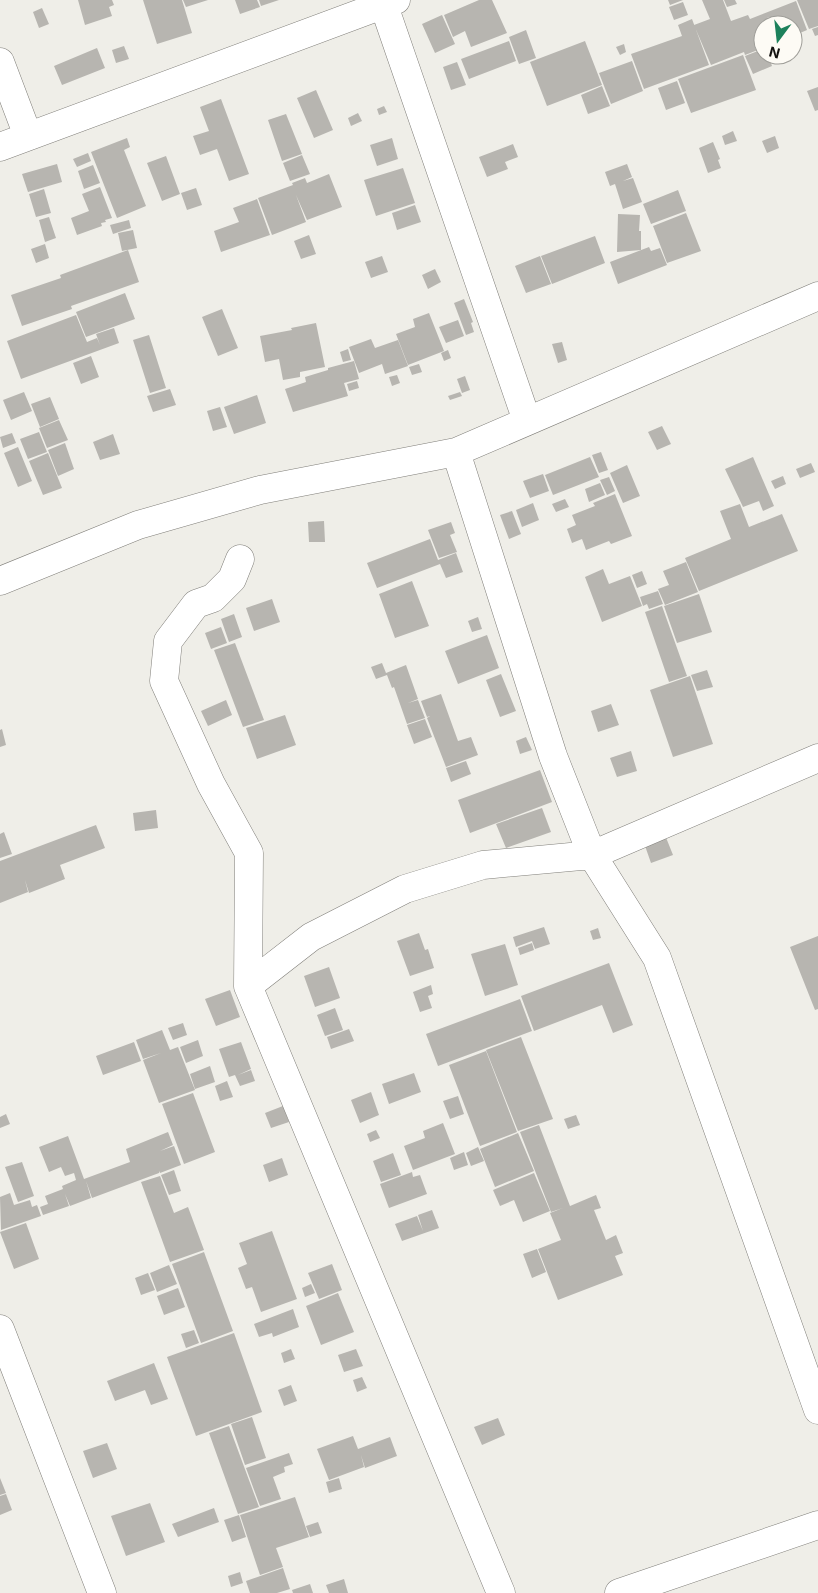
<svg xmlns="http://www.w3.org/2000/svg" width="818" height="1593" font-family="Inter,sans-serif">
<rect width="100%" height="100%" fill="#efeee8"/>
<path fill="#b7b5b0" d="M78,0H112L114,5L109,7L112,16L85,25Z
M143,0H182L192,33L157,44Z
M183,0H208L186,7Z
M235,0H257L260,7L240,14Z
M259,0H279L261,6Z
M479,0H492L507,33L471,47L465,31L453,37L444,15Z
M668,0H683L670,5Z
M702,0H723L731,21L748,15L750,19L796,1L807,30L793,36V25H763V48L745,55L744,52L711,65L694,25L710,19Z
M724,0H735L737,4L727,7Z
M797,0H818V26L809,29Z
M683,2L688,15L674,20L669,7Z
M42,8L49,24L39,28L33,12Z
M442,15L455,44L435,53L422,24Z
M692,19L709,65L644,89L631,54L682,36L678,25Z
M818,27V35L815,36L812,29Z
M526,30L536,58L519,64L509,37Z
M509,41L516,61L469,79L461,59Z
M585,41L602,85L547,106L530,62Z
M624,44L626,52L620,55L616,47Z
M124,46L129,59L116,63L112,50Z
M97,48L105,68L62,85L54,66Z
M763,49V55H768L772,66L753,74L745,56Z
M743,55L756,90L691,113L678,79Z
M632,61L643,91L611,104L599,73Z
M457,62L466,85L451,90L443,67Z
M677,81L685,103L666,110L658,88Z
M602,86L610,106L588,114L581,95Z
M818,87V110L815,111L807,91Z
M316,90L333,130L314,138L297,98Z
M221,99L249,174L229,181L217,149L200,155L193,136L209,131L200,107Z
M384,106L387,112L379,115L377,109Z
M358,113L362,121L351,126L348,118Z
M286,114L302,154L282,161L268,120Z
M733,131L737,141L725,145L722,136Z
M775,136L779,148L767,153L762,141Z
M127,138L130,147L124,150L146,206L117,218L91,152Z
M392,138L398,159L377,166L370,145Z
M713,142L720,159L718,160L721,168L708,173L699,148Z
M513,144L518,157L505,162L508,169L487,177L479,157Z
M88,153L91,161L77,167L73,159Z
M302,155L310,174L290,181L283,163Z
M166,156L180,194L162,201L147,163Z
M57,164L62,182L28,192L22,174Z
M627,164L632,177L623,181L633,178L642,202L623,209L615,184L610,186L605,172Z
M93,165L100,183L84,189L78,171Z
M403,168L415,203L376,216L364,180Z
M329,174L342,207L307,220L296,195L306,222L272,235L258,198L293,185L292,183L305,178L307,183Z
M100,187L112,218L105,220L106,222L101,223L102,226L77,235L71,218L89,211L82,194Z
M196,188L202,205L187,210L181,193Z
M44,189L51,213L36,217L29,194Z
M678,190L686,211L651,224L643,204Z
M257,199L270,235L221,252L214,231L239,222L233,208Z
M415,205L421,222L397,230L392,213Z
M686,213L701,251L667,263L653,226Z
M618,214L640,215L639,231H641V250L617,252Z
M49,217L56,238L45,242L39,220Z
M129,220L131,228L113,234L110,225Z
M133,230L137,248L122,251L118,233Z
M309,235L316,254L301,259L294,241Z
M595,236L605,263L552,284L541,256Z
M45,244L49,258L36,263L31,249Z
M649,247L651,251L660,248L667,265L618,284L610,262Z
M128,250L139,282L71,306L72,309L22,326L11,295L61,278L60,275Z
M382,256L388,272L371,278L365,262Z
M540,256L551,284L526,293L515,266Z
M435,269L441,282L428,289L422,275Z
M125,293L135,319L86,337L76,312Z
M464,299L473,322L471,323L474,332L466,335L454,303Z
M222,309L238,348L218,356L202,317Z
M429,313L444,351L408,365L396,334L415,327L413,319Z
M76,315L87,342L97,338L100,345L96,334L114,328L119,343L21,379L7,341Z
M458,320L464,336L446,343L439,327Z
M316,323L325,367L300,372V377L283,380L279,359L265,362L260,336L292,330L291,328Z
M149,335L166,388L150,393L133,340Z
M371,339L375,348L398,340L408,366L385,374L382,364L359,373L349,347Z
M562,342L567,360L558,363L552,344Z
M348,349L351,360L343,362L340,352Z
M448,350L451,358L444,361L441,353Z
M91,356L99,377L81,384L73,363Z
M354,361L359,379L344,383L348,396L293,412L285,389L306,382L305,377L328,370V368Z
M419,364L422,372L412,375L409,367Z
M397,375L400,383L392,386L389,377Z
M465,376L470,390L462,393L457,379Z
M357,381L359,388L349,391L347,384Z
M170,389L176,405L153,412L147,396Z
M24,392L32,411L11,420L3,400Z
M460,392L462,396L450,400L448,396Z
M257,395L266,423L234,434L224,407Z
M50,397L59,419L40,427L31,404Z
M220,407L227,427L213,431L207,411Z
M59,420L68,440L47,448L39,428Z
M662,426L671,444L657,450L648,432Z
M39,432L47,452L28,459L20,439Z
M12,433L16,443L3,448L0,437Z
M113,434L120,454L100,460L93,442Z
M65,443L74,469L58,476L48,450Z
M18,447L32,481L18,487L4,453Z
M601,452L608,470L599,473L592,455Z
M48,453L62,488L43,495L29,461Z
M590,457L599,477L553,495L545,475Z
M753,457L774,506L763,511L759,501L743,507L725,469Z
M811,463L815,472L800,478L796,469Z
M627,465L640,496L623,503L610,473Z
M543,474L549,491L530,498L523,481Z
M783,476L786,484L775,489L771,481Z
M609,477L615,491L607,495L600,480Z
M600,483L605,495L589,502L585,489Z
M615,494L632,536L611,544L609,541L586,550L582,539L572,543L567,529L576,525L572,515L595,506L593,503Z
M565,499L569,507L556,512L552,504Z
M533,503L539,520L522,527L516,510Z
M740,504L749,527L782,514L798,551L699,591L685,558L731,539L720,511Z
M512,511L521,534L509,539L500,515Z
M324,521L325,542H309L308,522Z
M451,522L455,533L450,535L457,552L439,558L428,530Z
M430,539L438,560L456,553L463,572L446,578L440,564L377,588L367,563Z
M686,562L698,592L665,605L658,589L669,585L663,571Z
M603,569L609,584L630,576L642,606L602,622L585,577Z
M642,571L647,584L637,588L632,575Z
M412,581L429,626L395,638L379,594Z
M658,591L663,604L649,609L647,604L643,606L640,597Z
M699,594L712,632L677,643L664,606Z
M272,599L280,622L254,631L246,608Z
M662,606L687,676L669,682L645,612Z
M234,614L242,637L229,642L221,619Z
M478,617L482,629L472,632L468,621Z
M221,627L227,643L211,649L205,633Z
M487,635L499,668L458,684L445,651Z
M235,643L264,720L243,727L214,650Z
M382,663L386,673L406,665L418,699L408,703L418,700L425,718L407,724L394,687L392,688L387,675L376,679L371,667Z
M707,670L713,687L697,691L691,675Z
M501,674L516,711L500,717L486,680Z
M690,676L713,744L673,757L650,690Z
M441,694L458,741L471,737L478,755L446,767L427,718L430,716L427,717L421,701Z
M226,700L232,715L208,726L201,711Z
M611,704L619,725L598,732L591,711Z
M285,715L296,745L257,759L246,728Z
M425,719L432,737L414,744L407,725Z
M2,729L6,745L0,747V730Z
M526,737L532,750L520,754L516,741Z
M631,751L637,771L617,777L610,758Z
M466,761L471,774L451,782L446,768Z
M540,770L552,802L470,833L458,800Z
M542,808L551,832L506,848L496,824Z
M156,810L158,828L135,831L133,813Z
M96,825L105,848L60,865L65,879L29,893L25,880L28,892L0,903V861Z
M4,832L12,854L0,858V834Z
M665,835L673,855L651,863L644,843Z
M544,927L550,944L535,949L532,941L516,947L513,937Z
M598,928L601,938L593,940L590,931Z
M419,933L425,950L428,949L434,968L410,976L397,941Z
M818,936V1009L815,1010L790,947Z
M532,943L534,950L520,955L518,948Z
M505,944L518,985L485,996L471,954Z
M609,963L633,1025L613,1033L602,1005L534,1031L521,996Z
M329,967L340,998L315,1007L304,976Z
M431,985L433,994L428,996L432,1008L420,1012L413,992Z
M230,990L240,1017L216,1026L205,999Z
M520,999L532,1031L438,1066L426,1034Z
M335,1008L343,1030L325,1036L317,1015Z
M183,1023L187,1035L173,1040L168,1028Z
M349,1029L354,1041L331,1049L327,1037Z
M162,1030L170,1050L178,1047L195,1090L159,1103L143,1060L161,1053L143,1059L136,1040Z
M521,1037L553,1119L518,1131L486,1050Z
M198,1040L203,1056L186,1063L180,1047Z
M134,1042L141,1061L103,1075L96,1056Z
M241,1042L251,1069L238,1075L251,1070L255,1081L240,1086L235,1075L229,1077L219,1049Z
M486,1051L517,1132L480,1146L449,1065Z
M210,1066L215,1082L195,1089L190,1074Z
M414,1073L421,1092L389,1104L382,1084Z
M227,1081L233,1097L220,1101L215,1086Z
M371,1092L379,1115L360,1123L351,1100Z
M193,1093L215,1152L184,1164L162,1104Z
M458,1096L464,1114L450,1119L443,1101Z
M283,1106L289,1122L271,1128L265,1113Z
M6,1114L10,1124L0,1128V1117Z
M576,1115L580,1125L568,1129L564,1119Z
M443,1123L455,1154L413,1170L404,1146L425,1138L423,1131Z
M539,1125L570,1206L596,1195L601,1208L594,1210L606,1240L616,1235L623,1253L615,1256L623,1275L558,1300L538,1249L561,1240L550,1213L563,1208L551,1212L520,1132Z
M376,1130L380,1138L370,1142L367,1134Z
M168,1132L173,1145L160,1151L174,1146L181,1165L160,1173L159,1171V1173L92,1198L86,1181L91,1198L70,1206L65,1194L69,1206L43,1215L40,1207L48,1204L45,1196L63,1189L62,1186L76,1180L74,1173L65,1176L61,1167L49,1172L39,1147L68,1136L84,1179L130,1162L126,1149Z
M518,1133L534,1171L495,1187L480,1149Z
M478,1147L484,1161L471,1166L466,1153Z
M464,1152L468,1165L454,1170L450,1158Z
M393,1153L401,1175L381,1182L373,1161Z
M282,1158L288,1175L269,1182L263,1165Z
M22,1162L34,1196L18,1202L5,1167Z
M174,1170L181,1191L169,1195L161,1175Z
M412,1172L413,1177L420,1175L427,1194L389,1208L380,1184Z
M534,1173L550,1211L523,1222L514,1200L500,1206L493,1190Z
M160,1176L174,1213L188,1207L204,1250L170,1262L141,1182Z
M10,1193L14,1205L30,1200L32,1207L37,1205L41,1216L1,1230L0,1197Z
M432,1210L439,1228L402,1241L395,1224L417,1216L423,1231L418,1215Z
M26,1223L39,1259L14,1269L0,1232Z
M272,1231L297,1299L261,1312L252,1287L246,1289L238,1268L247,1264L239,1243Z
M537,1249L546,1272L532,1278L523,1254Z
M204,1252L233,1331L201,1343L172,1264Z
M332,1264L342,1290L319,1299L308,1273Z
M169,1265L177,1284L157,1292L150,1273Z
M148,1273L155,1290L141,1295L135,1278Z
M311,1284L315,1293L305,1297L302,1288Z
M178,1288L185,1307L164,1315L157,1296Z
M338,1293L354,1332L321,1345L306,1306Z
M293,1309L299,1327L273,1337L272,1333L259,1337L254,1324Z
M194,1330L199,1343L186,1348L181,1334Z
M234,1333L262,1412L196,1436L167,1357Z
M291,1349L295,1359L284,1363L281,1353Z
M356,1349L363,1366L344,1372L338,1355Z
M154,1363L168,1399L151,1405L145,1390L115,1401L107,1381Z
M362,1377L367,1388L357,1392L353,1380Z
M291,1385L297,1401L284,1406L278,1390Z
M252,1417L266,1458L245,1465L231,1424Z
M498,1418L505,1435L482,1445L474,1427Z
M229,1426L259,1507L238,1514L209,1433Z
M353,1436L358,1449L390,1437L397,1456L365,1468L361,1455L364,1467L329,1480L317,1449Z
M107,1443L117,1469L93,1478L83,1451Z
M289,1453L293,1464L284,1467L285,1472L273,1477L281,1499L260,1506L246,1468Z
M0,1478L6,1493L0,1495Z
M339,1478L342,1489L329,1493L326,1482Z
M6,1494L12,1510L0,1515V1496Z
M295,1497L309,1537L276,1548L283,1567L260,1575L240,1515Z
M150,1503L165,1542L126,1556L111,1516Z
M214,1508L219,1522L178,1537L172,1524Z
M239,1515L246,1537L232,1542L224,1520Z
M318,1522L322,1533L310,1537L306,1526Z
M283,1568L290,1589L277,1593H250L246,1581Z
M240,1572L243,1583L231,1587L228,1576Z
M344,1579L348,1593H329L326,1585Z
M310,1584L313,1593H293L292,1590Z"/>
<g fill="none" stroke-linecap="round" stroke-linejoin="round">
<g stroke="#807f7a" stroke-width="29">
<path id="minor" d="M382,0L527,421
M0,62L28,136
M0,147L396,0
M456,452L553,756L592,855L657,958L818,1410
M240,559L232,579L213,598L196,604L168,641L164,681L211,784L249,853L248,986L311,937L405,889L483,865L592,855L818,758
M0,581L138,525L260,490L456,452L818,296
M248,986L501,1593
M0,1329L102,1593
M619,1593L818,1525"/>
</g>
<use href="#minor" stroke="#fff" stroke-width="28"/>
</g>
<g transform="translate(778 40) rotate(195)"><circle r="24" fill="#fdfbf5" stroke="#9f9e99"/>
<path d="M0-4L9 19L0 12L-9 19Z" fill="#1c815b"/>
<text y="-8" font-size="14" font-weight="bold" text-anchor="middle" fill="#131210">N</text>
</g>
</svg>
